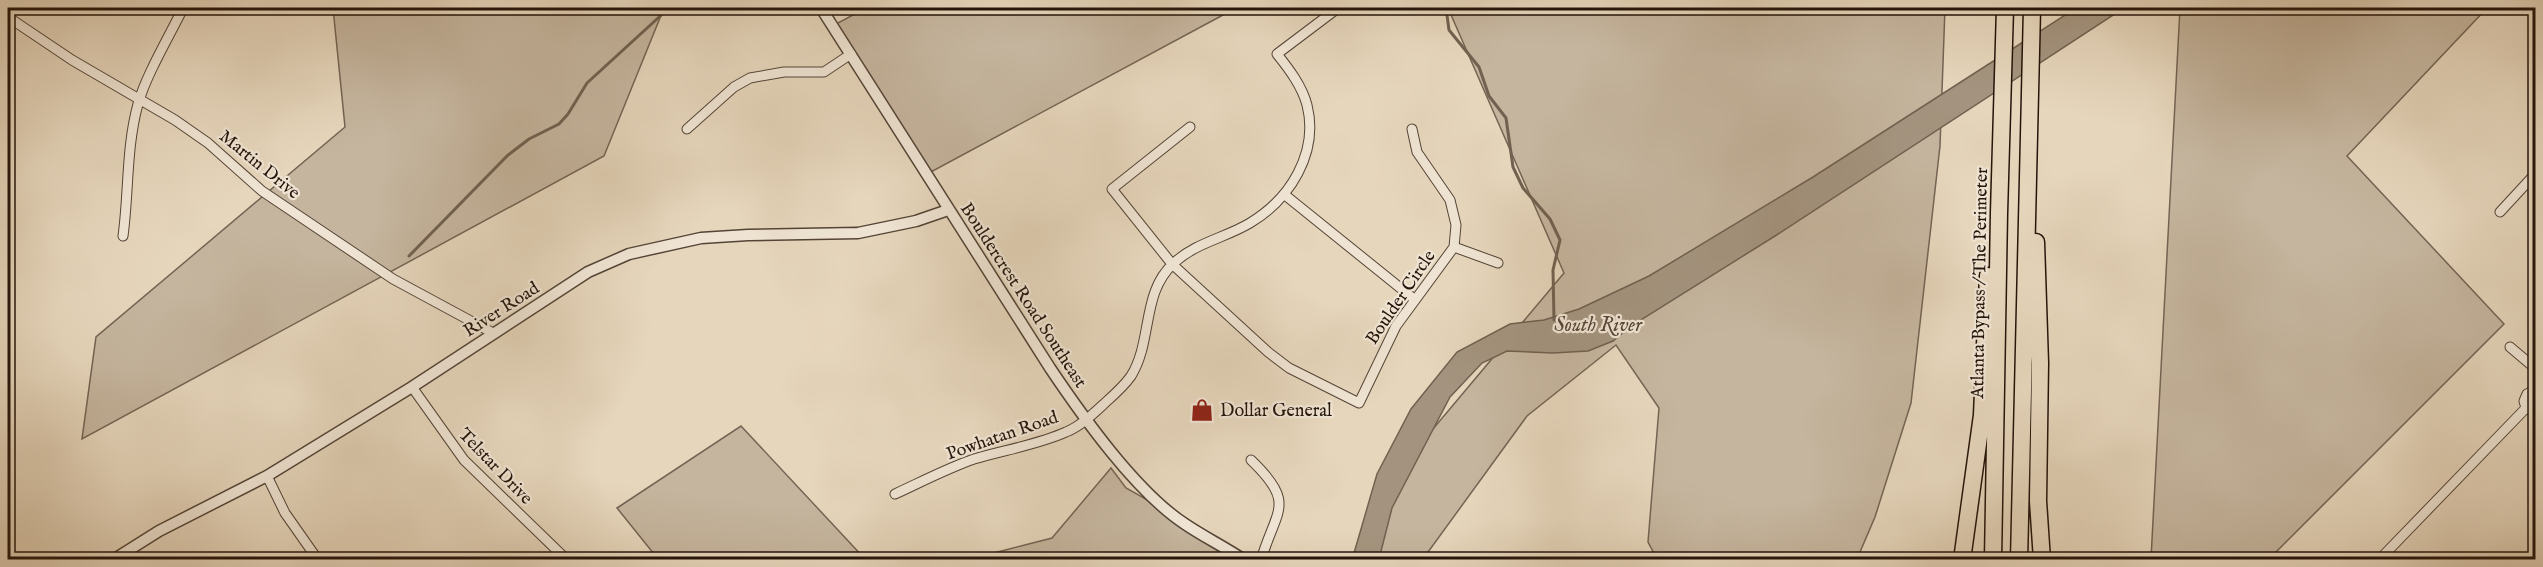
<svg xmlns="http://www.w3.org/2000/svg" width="2543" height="567" font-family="'IM FELL English',serif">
<rect width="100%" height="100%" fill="#e6d6bc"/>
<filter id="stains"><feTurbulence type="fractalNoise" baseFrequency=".00333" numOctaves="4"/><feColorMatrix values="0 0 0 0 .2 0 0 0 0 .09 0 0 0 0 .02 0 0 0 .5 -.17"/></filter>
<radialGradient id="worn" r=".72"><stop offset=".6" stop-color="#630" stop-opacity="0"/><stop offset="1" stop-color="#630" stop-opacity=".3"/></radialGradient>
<path fill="#c5b59e" stroke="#746454" stroke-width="1.5" d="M333,8H664L604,156L82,439L96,337L345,127Z
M866,8H1236L929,173L836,24Z
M1448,8H1945L1940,146L1911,403L1875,517L1857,559H1657L1648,542L1659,408L1616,345L1527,416L1423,559L1357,560L1375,498L1564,273Z
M2180,8H2487L2347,156L2504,324L2269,559H2151Z
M741,426L865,559H658L617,508Z
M1111,468L1126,488L1252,559L966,560L1052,538Z"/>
<path fill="#a4947f" stroke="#716150" stroke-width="1.5" d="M2076,8H2124L1775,236L1631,326L1613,341L1588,351L1553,353L1507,351L1482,363L1450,397L1392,508L1379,559L1352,560L1377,474L1411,409L1457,352L1510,324L1544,320L1579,309L1649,276L1813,177Z"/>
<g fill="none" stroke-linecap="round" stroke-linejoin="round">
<path stroke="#716150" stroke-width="3" d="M1446,8L1449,30L1479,67L1489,96L1506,118L1513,167L1523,188L1550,219L1560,240L1553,270L1554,320
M409,256L507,156L529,139L559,124L568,114L587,83L669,8"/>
<g stroke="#544436" stroke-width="11">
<path id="minor" d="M8,17L72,60L175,120L208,143L262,191L393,279L493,333
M1190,127L1112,189L1172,264L1268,352L1289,368L1359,403L1396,326L1454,247L1456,225L1450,200L1417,152L1412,129
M687,129L734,87L750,78L784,72H824L851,54
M1285,195L1414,299
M2500,212L2536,173
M123,236C129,192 126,148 138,104C146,75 170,35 183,8
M1454,247L1498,263
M2510,347L2536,369
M412,387L464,460L567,560
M2536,389L2527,394L2524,401L2526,408L2536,413
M1251,460C1297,504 1276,509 1261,560
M267,476L285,513L318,560
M895,494C921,482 948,468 974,459C1004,450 1037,445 1066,432C1081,426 1094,413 1106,402C1115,394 1124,386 1131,376C1153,341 1141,292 1174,263C1195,243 1225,238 1250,223C1290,199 1319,153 1307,105C1302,86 1289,69 1277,54L1338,8
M2379,560L2526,408"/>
</g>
<g stroke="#544436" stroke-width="13">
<path id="tertiary" d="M821,8L1050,368C1083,417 1136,492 1185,524C1204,537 1225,547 1244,560
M113,560L159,531L267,476L412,387L588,272L629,254L701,238L748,235L858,233L916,221L948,210"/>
</g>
<g stroke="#24140a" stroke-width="19">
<path id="motorway" d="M2036,242L2040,363L2038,501L2042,560
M1962,560L1982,415L1988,276
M1993,560L1999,213L2005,8
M2019,560L2032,8"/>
</g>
<use href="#minor" stroke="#efe4d3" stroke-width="9"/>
<use href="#tertiary" stroke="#efe4d3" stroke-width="10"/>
<use href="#motorway" stroke="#e6d6bc" stroke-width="16"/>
</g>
<defs>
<g id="shop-bare" transform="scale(1.8)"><path d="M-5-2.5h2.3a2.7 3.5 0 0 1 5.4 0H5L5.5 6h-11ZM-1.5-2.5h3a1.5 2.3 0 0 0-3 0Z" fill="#8f2418" stroke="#efe4d3" stroke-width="2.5" paint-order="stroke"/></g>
</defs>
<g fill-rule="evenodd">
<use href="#shop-bare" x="1202" y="410"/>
</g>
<g text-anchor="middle" stroke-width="4.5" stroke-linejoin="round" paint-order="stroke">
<g font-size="18" fill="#24140a" stroke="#efe4d3">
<text transform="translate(260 164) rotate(39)" y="6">Martin Drive</text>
<text transform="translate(1979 283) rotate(-89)" y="6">Atlanta Bypass / The Perimeter</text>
<text transform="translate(1024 295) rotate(57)" y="6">Bouldercrest Road Southeast</text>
<text transform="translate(1400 297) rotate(-56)" y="6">Boulder Circle</text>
<text transform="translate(501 309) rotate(-33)" y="6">River Road</text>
<text transform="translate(1002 435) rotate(-19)" y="6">Powhatan Road</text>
<text transform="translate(496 466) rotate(46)" y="6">Telstar Drive</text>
</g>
<g font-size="18" fill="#24140a" stroke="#efe4d3" text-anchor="start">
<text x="1220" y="416">Dollar General</text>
</g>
<g font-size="20" font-style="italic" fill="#574739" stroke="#efe4d3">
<text x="1598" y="331">South River</text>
</g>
</g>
<rect width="2543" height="567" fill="none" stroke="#e6d6bc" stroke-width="30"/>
<rect x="9" y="9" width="2525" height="549" fill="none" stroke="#24140a" stroke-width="3"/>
<rect x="15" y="15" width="2513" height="537" fill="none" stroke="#24140a" stroke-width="1.5"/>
<rect width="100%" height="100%" filter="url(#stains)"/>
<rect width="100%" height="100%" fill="url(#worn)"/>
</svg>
